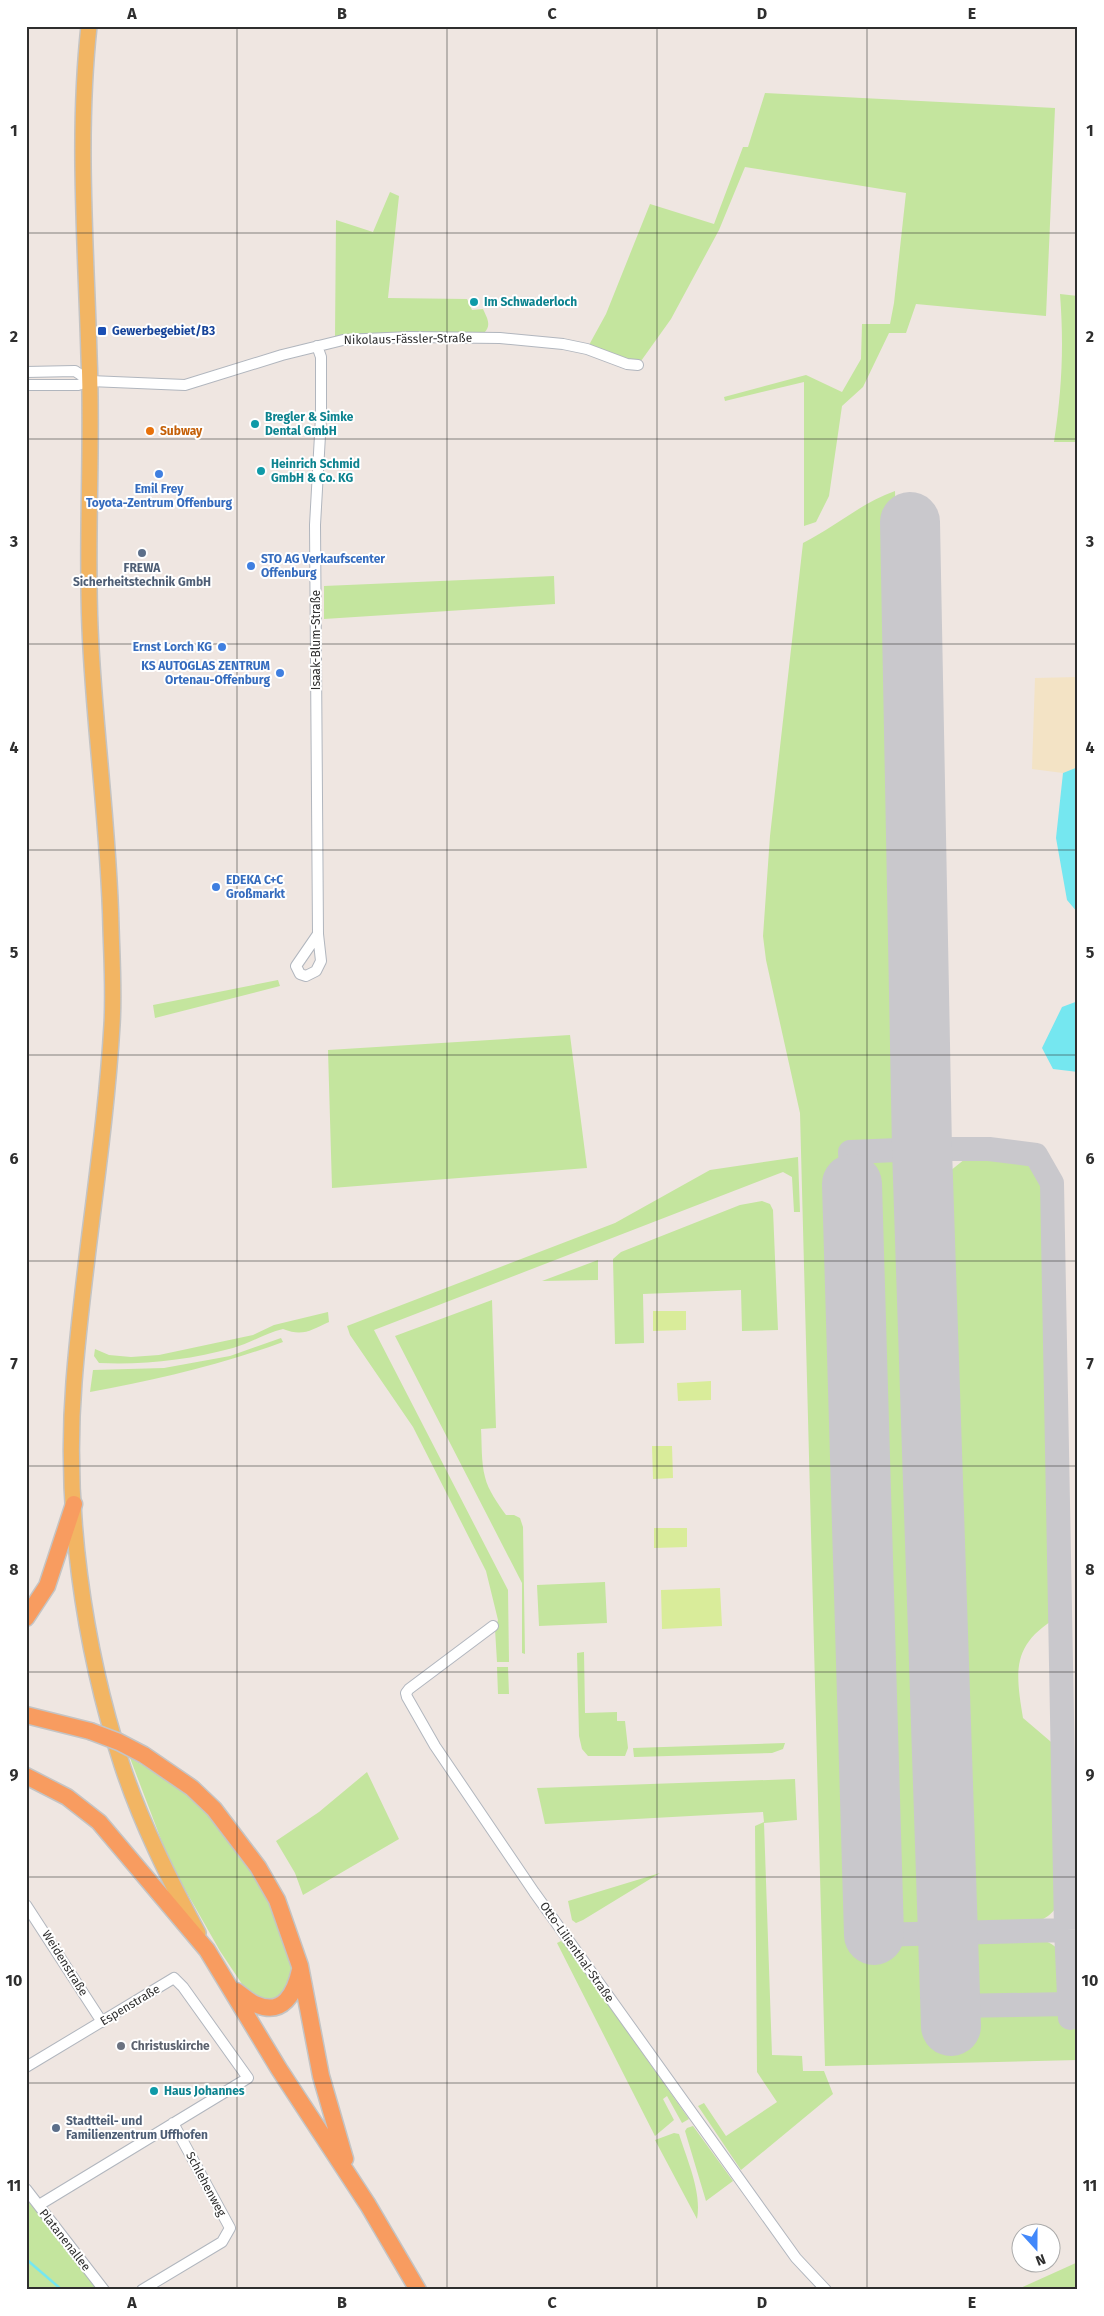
<svg xmlns="http://www.w3.org/2000/svg" width="1104" height="2316" font-family="'Fira Sans',sans-serif">
<rect width="100%" height="100%" fill="#efe6e1"/>
<path fill="#c4e59e" d="M765,93L1055,108L1046,316L916,304L906,333H889L863,387L842,406L829,496L816,522L804,526V382L725,401L724,397L806,375L842,392L861,359L862,324H890L894,303L906,193L745,167L719,230L671,319L641,361L620,358L589,345L606,314L650,204L714,224L743,147H748Z
M390,192L399,196L388,298L467,299L472,310L483,309C487,318 492,325 484,333H416L335,336L336,220L373,232Z
M1060,294L1078,296V442H1054C1062,390 1064,346 1060,294Z
M895,491L905,949L938,2032L964,2030V2009L1068,2007V2027H1078V2060L825,2066L800,1113L766,960L763,936L770,836L803,543C835,527 861,503 895,491Z
M554,576L555,604L324,619V586Z
M278,980L280,986L155,1018L153,1005Z
M570,1035L587,1168L332,1188L328,1050Z
M798,1157L800,1212H794L792,1177L783,1172L374,1330L508,1590L509,1662H497L495,1629L498,1620L486,1571L413,1427L350,1335L347,1326L615,1223L710,1170Z
M965,1159L1028,1163L1045,1186L1058,1617C1012,1644 1015,1670 1023,1718L1057,1747L1059,1759L1063,1899C1058,1904 1054,1912 1048,1916C1036,1924 1025,1925 1011,1926C984,1927 964,1925 961,1894L940,1179Z
M762,1201L770,1204L773,1210L778,1330L742,1331L741,1290L643,1294L644,1343L615,1344L613,1259L621,1252L740,1205Z
M598,1260V1280L542,1281Z
M492,1300L496,1428L481,1429C482,1444 481,1462 485,1477C488,1490 498,1504 506,1515H514L520,1518L523,1527L525,1654L522,1653V1583L395,1336Z
M328,1312L329,1322C311,1330 303,1337 283,1329C266,1333 250,1343 233,1348C189,1360 144,1365 99,1363L94,1356L95,1349L109,1355L131,1357L159,1355L253,1335L274,1325Z
M281,1338L283,1342C220,1365 156,1380 90,1392L93,1370L164,1368L230,1356Z
M605,1582L607,1623L539,1626L537,1585Z
M584,1652L585,1713L617,1712V1721H625L628,1748L625,1756H588L582,1749L579,1736L577,1653Z
M497,1667H508L509,1694H498Z
M785,1743L783,1749L772,1753L634,1757L633,1748Z
M130,1758C161,1775 191,1795 216,1820C223,1827 229,1836 235,1844C267,1887 290,1933 294,1986L276,2003L250,1996L220,1951L170,1863Z
M367,1772L399,1839L303,1895L295,1873L276,1841L319,1812Z
M795,1779L797,1820L764,1823L772,2055L802,2056L803,2071H824L833,2094L741,2170L698,2106L704,2103L726,2136L777,2102L757,2072L755,1826L764,1822L763,1812L545,1824L537,1788Z
M1078,1800V1893L1076,1890L1073,1806Z
M660,1873L583,1920L576,1923L572,1920L568,1901Z
M978,1937C1002,1937 1049,1930 1062,1955C1069,1969 1067,1988 1068,2002L964,2003L961,1945L966,1939Z
M561,1941L569,1949L689,2119L682,2123L667,2096L663,2099L674,2120L655,2136L557,1943Z
M693,2126L733,2181L706,2201L685,2131L687,2128Z
M674,2133L679,2134C687,2160 702,2192 697,2219L655,2140Z
M26,2198L91,2282L97,2290H26Z
M1078,2262V2290H1016Z"/>
<path fill="#f3e3c5" d="M1078,677V767L1063,773L1032,769L1035,678Z"/>
<path fill="#d9ec9a" d="M653,1311H686V1330L653,1331Z
M711,1381V1400L678,1401L677,1383Z
M652,1446H672L673,1478L653,1479Z
M654,1528H687V1547L654,1548Z
M720,1588L722,1626L662,1629L661,1590Z"/>
<path fill="#75e7f0" d="M1078,767V913L1067,900L1056,838L1063,773Z
M1078,1001V1072L1053,1069L1042,1048L1062,1007Z"/>
<g fill="none" stroke-linecap="round" stroke-linejoin="round">
<path stroke="#75e7f0" stroke-width="2.5" d="M26,2259L62,2290"/>
<path stroke="#c9c8cc" stroke-width="24" d="M852,1184L850,1152L922,1149H989L1036,1155L1052,1183L1066,1930L1070,2018
M874,1935L1066,1930
M951,2006L1070,2004"/>
<path stroke="#c9c8cc" stroke-width="60" d="M910,522L922,1149L951,2026
M852,1184L874,1935"/>
<g stroke="#b1b6be" stroke-width="12">
<path id="minor" d="M317,346L321,357V417L315,525L318,934L321,961L316,971L306,976L300,974L296,966L318,934
M26,372L75,371L90,381
M26,385H78L90,381L185,385L282,355L343,340L410,337L500,338L563,344L587,349L627,364L638,365
M493,1626L409,1689L406,1693L407,1697L435,1746L534,1892L796,2258L826,2290
M26,1905L102,2022
M26,2067L174,1978L183,1987L248,2078L39,2205
M26,2189L104,2290
M142,2290L222,2242L230,2228L173,2123"/>
</g>
<g stroke="#c4c4c4" stroke-width="18">
<path id="primary" d="M89,26C77,136 86,246 89,356C93,447 86,537 90,628C94,728 109,828 111,928C112,960 114,993 112,1025C105,1144 83,1263 74,1382C64,1508 83,1645 122,1765C141,1823 169,1879 198,1933"/>
</g>
<g stroke="#c4c4c4" stroke-width="19">
<path id="trunk" d="M26,1618L47,1586L74,1504
M26,1715L90,1731
M144,1755L192,1788L214,1809L258,1867L277,1900L300,1966L321,2076L345,2159
M26,1776L67,1797L99,1822L207,1950L279,2069L368,2205L418,2290
M236,1991C242,1995 248,2001 255,2004C283,2017 295,1993 300,1970"/>
</g>
<use href="#minor" stroke="#fff" stroke-width="10"/>
<use href="#primary" stroke="#f2b563" stroke-width="15"/>
<use href="#trunk" stroke="#f89c60" stroke-width="16"/>
<g stroke="#c4c4c4" stroke-width="19" stroke-linecap="butt">
<path id="trunk-bridge" d="M90,1731L119,1742L144,1755"/>
</g>
<use href="#trunk-bridge" stroke="#f89c60" stroke-width="16"/>
</g>
<path fill="none" stroke="#2e2e2e" stroke-width="1" stroke-opacity="0.55" d="M237,26V2290M447,26V2290M657,26V2290M867,26V2290M26,233H1078M26,439H1078M26,644H1078M26,850H1078M26,1055H1078M26,1261H1078M26,1466H1078M26,1672H1078M26,1877H1078M26,2083H1078"/>
<g fill="#0f9aa8" stroke="#fff" stroke-width="2">
<circle cx="474" cy="302" r="5"/>
<circle cx="255" cy="424" r="5"/>
<circle cx="261" cy="471" r="5"/>
<circle cx="154" cy="2091" r="5"/>
</g>
<rect fill="#1a4fb4" stroke="#fff" stroke-width="2" x="97" y="326" width="10" height="10" rx="2.5"/>
<circle fill="#e8710a" stroke="#fff" stroke-width="2" cx="150" cy="431" r="5"/>
<g fill="#3f7fe0" stroke="#fff" stroke-width="2">
<circle cx="159" cy="474" r="5"/>
<circle cx="251" cy="566" r="5"/>
<circle cx="222" cy="647" r="5"/>
<circle cx="280" cy="673" r="5"/>
<circle cx="216" cy="887" r="5"/>
</g>
<g fill="#5c6f8a" stroke="#fff" stroke-width="2">
<circle cx="142" cy="553" r="5"/>
<circle cx="56" cy="2128" r="5"/>
</g>
<circle fill="#6b7280" stroke="#fff" stroke-width="2" cx="121" cy="2046" r="5"/>
<g text-anchor="middle" stroke-width="4" stroke-linejoin="round" paint-order="stroke">
<g font-size="12" font-weight="bold" fill="#0d838f" stroke="#fff" text-anchor="start">
<text x="484" y="306">Im Schwaderloch</text>
<text x="265" y="421">Bregler &amp; Simke<tspan x="265" dy="14">Dental GmbH</tspan></text>
<text x="271" y="468">Heinrich Schmid<tspan x="271" dy="14">GmbH &amp; Co. KG</tspan></text>
<text x="164" y="2095">Haus Johannes</text>
</g>
<g font-size="12" font-weight="bold" fill="#164399" stroke="#fff" text-anchor="start">
<text x="112" y="335">Gewerbegebiet/B3</text>
</g>
<g font-size="12" fill="#2e2e2e" stroke="#fff">
<text transform="translate(408 339) rotate(-1)" y="4">Nikolaus-Fässler-Straße</text>
<text transform="translate(316 640) rotate(-90)" y="4">Isaak-Blum-Straße</text>
<text transform="translate(577 1952) rotate(55)" y="4">Otto-Lilienthal-Straße</text>
<text transform="translate(65 1963) rotate(58)" y="4">Weidenstraße</text>
<text transform="translate(130 2005) rotate(-31)" y="4">Espenstraße</text>
<text transform="translate(206 2184) rotate(62)" y="4">Schlehenweg</text>
<text transform="translate(65 2240) rotate(52)" y="4">Platanenallee</text>
</g>
<g font-size="12" font-weight="bold" fill="#c56008" stroke="#fff" text-anchor="start">
<text x="160" y="435">Subway</text>
</g>
<g font-size="12" font-weight="bold" fill="#366cbe" stroke="#fff" text-anchor="start">
<text x="159" y="493" text-anchor="middle">Emil Frey<tspan x="159" dy="14">Toyota-Zentrum Offenburg</tspan></text>
<text x="261" y="563">STO AG Verkaufscenter<tspan x="261" dy="14">Offenburg</tspan></text>
<text x="212" y="651" text-anchor="end">Ernst Lorch KG</text>
<text x="270" y="670" text-anchor="end">KS AUTOGLAS ZENTRUM<tspan x="270" dy="14">Ortenau-Offenburg</tspan></text>
<text x="226" y="884">EDEKA C+C<tspan x="226" dy="14">Großmarkt</tspan></text>
</g>
<g font-size="12" font-weight="bold" fill="#4e5e75" stroke="#fff">
<text x="142" y="572">FREWA<tspan x="142" dy="14">Sicherheitstechnik GmbH</tspan></text>
<text x="66" y="2125" text-anchor="start">Stadtteil- und<tspan x="66" dy="14">Familienzentrum Uffhofen</tspan></text>
</g>
<g font-size="12" font-weight="bold" fill="#5b616d" stroke="#fff" text-anchor="start">
<text x="131" y="2050">Christuskirche</text>
</g>
</g>
<rect width="1104" height="2316" fill="none" stroke="#ffffff" stroke-width="55"/>
<g transform="translate(1036 2248) rotate(159)"><circle r="24" fill="#ffffff" stroke="#ababab"/>
<path d="M0-4L9 19L0 12L-9 19Z" fill="#4288fa"/>
<text y="-8" font-size="14" font-weight="bold" text-anchor="middle" fill="#2e2e2e">N</text>
</g>
<rect x="28" y="28" width="1048" height="2260" fill="none" stroke="#2e2e2e" stroke-width="2"/>
<g font-size="16" text-anchor="middle" font-weight="bold" fill="#2e2e2e">
<text x="132" y="19">A</text>
<text x="342" y="19">B</text>
<text x="552" y="19">C</text>
<text x="762" y="19">D</text>
<text x="972" y="19">E</text>
<text x="14" y="136">1</text>
<text x="1090" y="136">1</text>
<text x="14" y="342">2</text>
<text x="1090" y="342">2</text>
<text x="14" y="547">3</text>
<text x="1090" y="547">3</text>
<text x="14" y="753">4</text>
<text x="1090" y="753">4</text>
<text x="14" y="958">5</text>
<text x="1090" y="958">5</text>
<text x="14" y="1164">6</text>
<text x="1090" y="1164">6</text>
<text x="14" y="1369">7</text>
<text x="1090" y="1369">7</text>
<text x="14" y="1575">8</text>
<text x="1090" y="1575">8</text>
<text x="14" y="1780">9</text>
<text x="1090" y="1780">9</text>
<text x="14" y="1986">10</text>
<text x="1090" y="1986">10</text>
<text x="14" y="2191">11</text>
<text x="1090" y="2191">11</text>
<text x="132" y="2308">A</text>
<text x="342" y="2308">B</text>
<text x="552" y="2308">C</text>
<text x="762" y="2308">D</text>
<text x="972" y="2308">E</text>
</g>
</svg>
